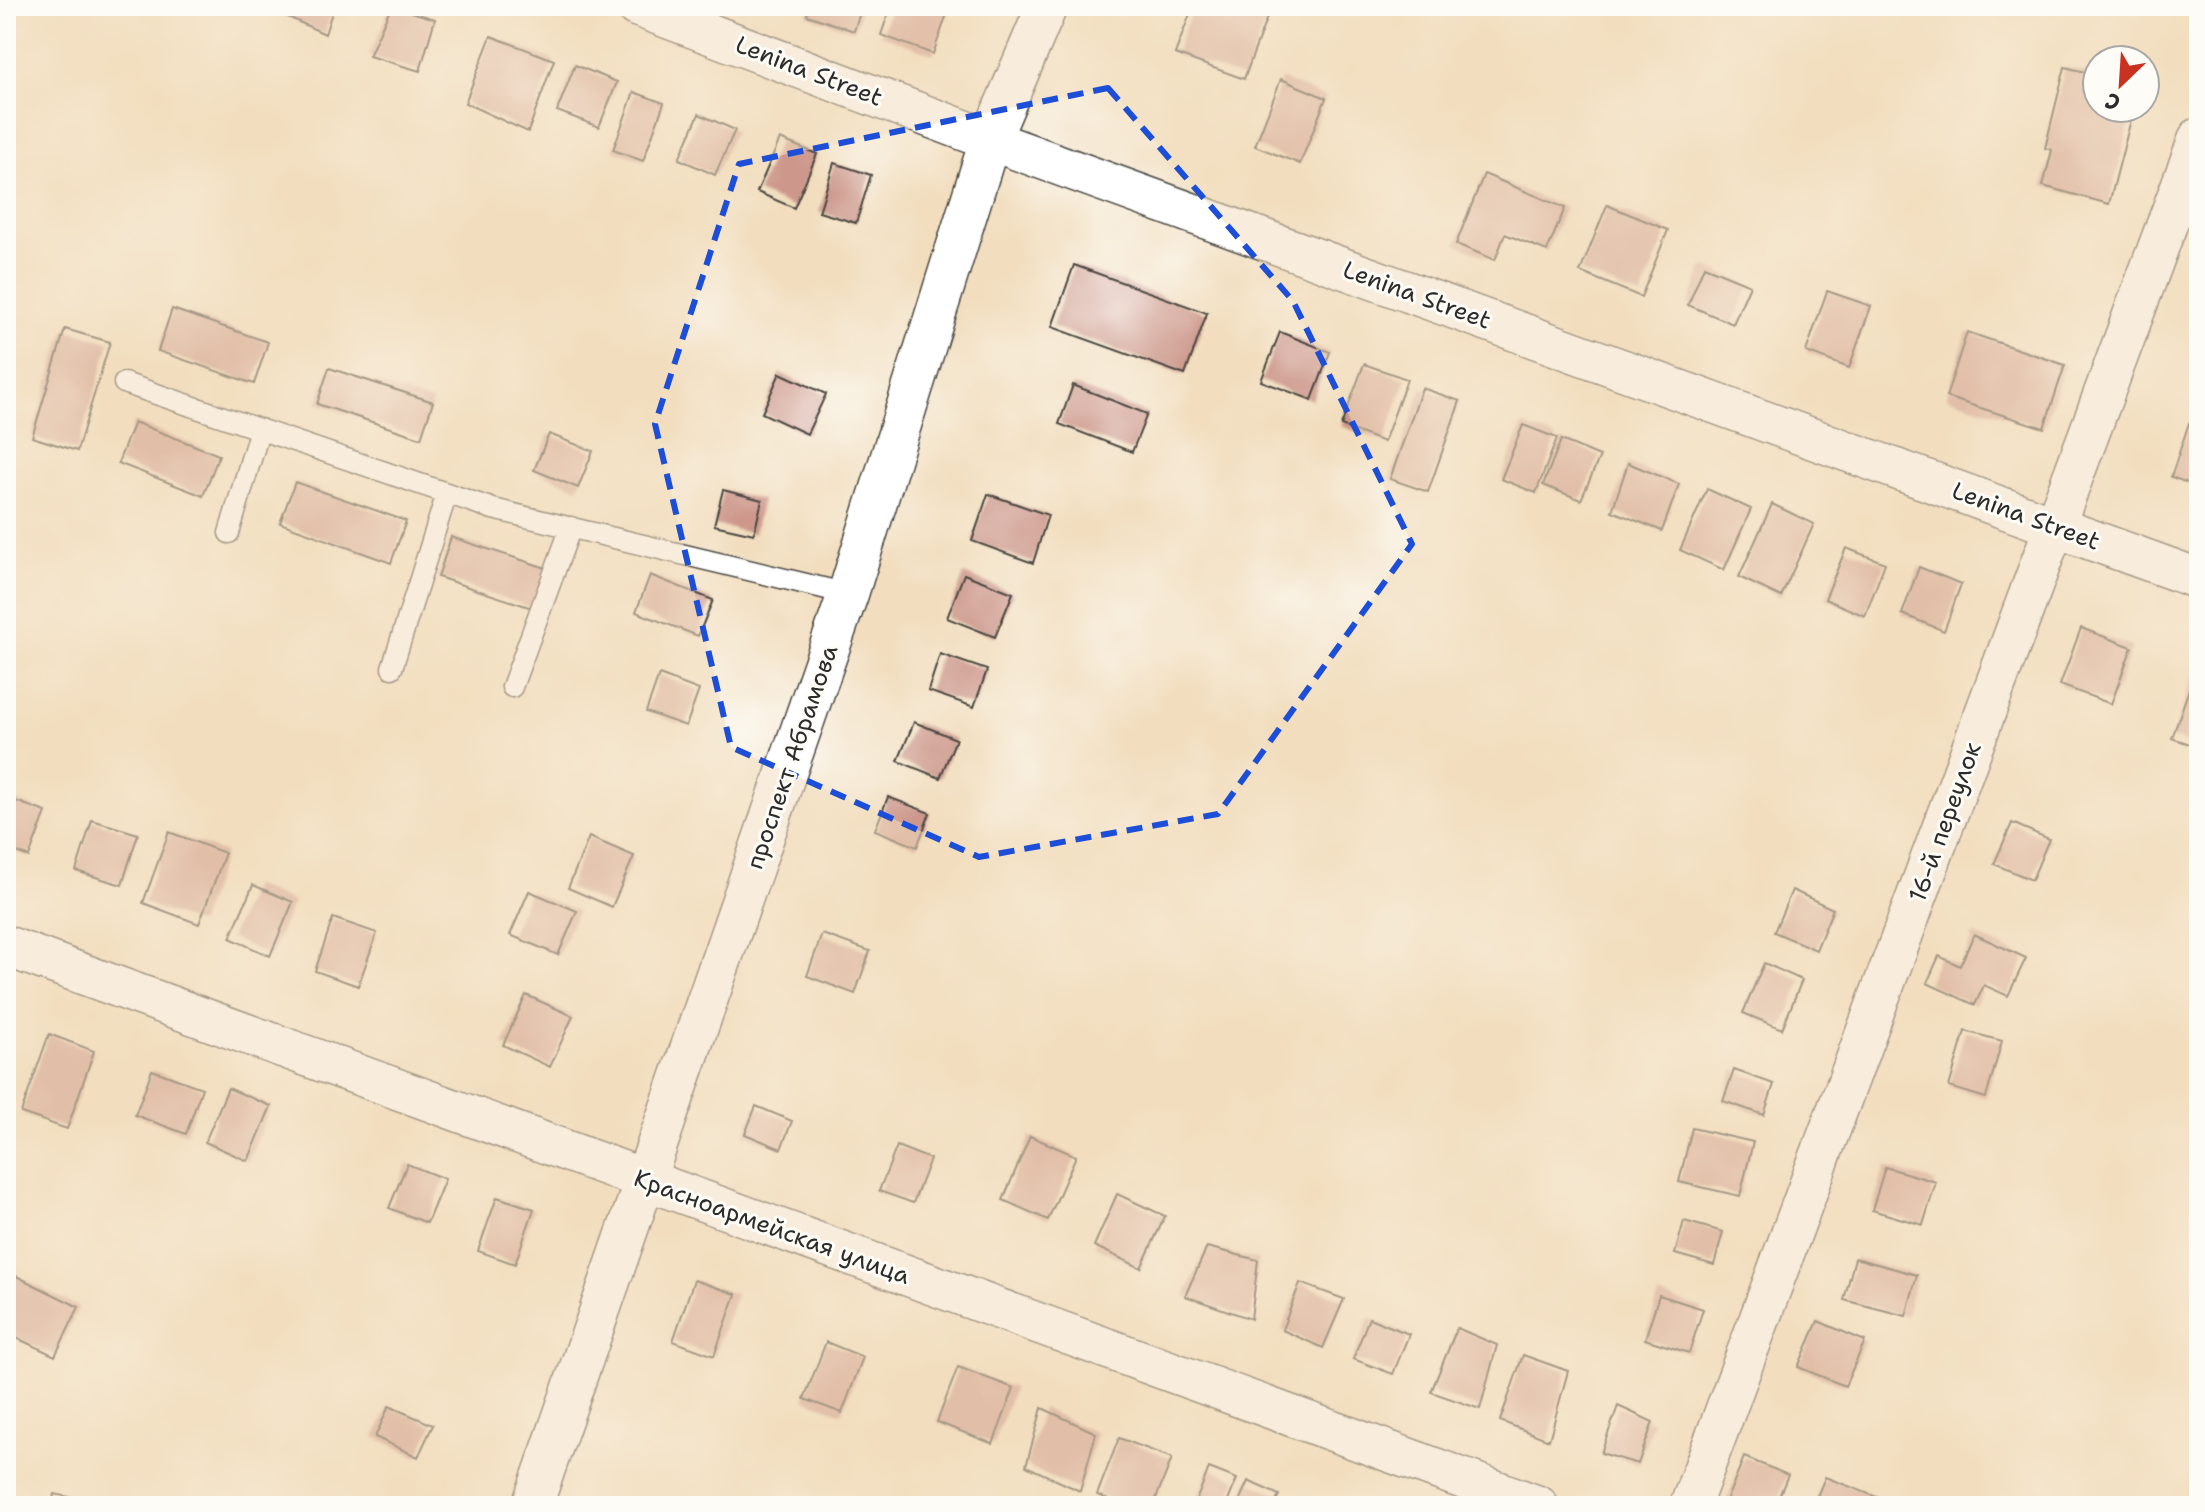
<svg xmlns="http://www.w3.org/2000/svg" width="2205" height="1512" font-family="'Shantell Sans',sans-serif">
<rect width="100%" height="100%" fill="#fdfcf7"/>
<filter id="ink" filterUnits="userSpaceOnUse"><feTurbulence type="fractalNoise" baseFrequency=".0125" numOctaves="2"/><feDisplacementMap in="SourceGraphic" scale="16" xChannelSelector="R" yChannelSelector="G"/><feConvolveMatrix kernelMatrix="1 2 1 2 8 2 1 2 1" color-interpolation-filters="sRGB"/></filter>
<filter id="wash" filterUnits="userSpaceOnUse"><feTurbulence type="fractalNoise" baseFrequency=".006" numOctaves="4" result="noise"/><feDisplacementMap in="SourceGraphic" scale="32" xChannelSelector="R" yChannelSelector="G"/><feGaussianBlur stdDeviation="1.8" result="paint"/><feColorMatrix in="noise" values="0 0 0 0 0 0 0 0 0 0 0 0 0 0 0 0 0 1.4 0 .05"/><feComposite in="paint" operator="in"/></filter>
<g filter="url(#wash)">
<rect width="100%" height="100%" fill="#f2debf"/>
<g id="blocks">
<path fill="#cd988b" d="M278,6H334L325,34L277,12Z
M391,6L435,19L420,71L369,56Z
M809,6H862L854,31L807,15Z
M891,6H934L948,11L933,54L881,35Z
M1193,6H1271L1244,79L1175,54Z
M491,36L554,60L528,132L465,103Z
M575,65L617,82L599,127L557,111Z
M2065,67L2097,75V108H2134L2109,204L2043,186L2052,150L2045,148Z
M1281,79L1326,98L1300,164L1255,146Z
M634,92L664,103L643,161L613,150Z
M699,114L735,130L715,175L679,159Z
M780,139L817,154L794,208L757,192Z
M834,163L871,175L856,223L819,212Z
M1484,174L1565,208L1547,251L1505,234L1495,260L1456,244Z
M1607,205L1668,230L1641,297L1580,272Z
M1074,265L1207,313L1185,375L1052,327Z
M1704,266L1750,285L1733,324L1688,305Z
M1827,291L1871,306L1849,368L1806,352Z
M172,309L268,342L254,384L158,351Z
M65,329L110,342L77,451L32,437Z
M1280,332L1330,352L1312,400L1261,381Z
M1967,332L2065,365L2044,428L1946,397Z
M1364,364L1407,379L1384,442L1341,426Z
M329,368L433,402L421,438L317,404Z
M780,373L826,394L807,434L762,413Z
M1073,385L1147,414L1132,452L1059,424Z
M1422,388L1460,401L1428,492L1390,479Z
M134,422L219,455L203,496L118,463Z
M2189,423L2199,426V487L2171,477Z
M1523,425L1557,438L1536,493L1501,479Z
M549,434L593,451L578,488L534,470Z
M1561,440L1600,456L1581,500L1543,485Z
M1628,463L1679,484L1662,531L1612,511Z
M295,482L406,521L391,563L280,523Z
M1707,489L1751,509L1724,570L1680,550Z
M723,490L762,500L754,534L714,525Z
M988,494L1048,515L1033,563L972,541Z
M1772,504L1814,524L1781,597L1739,577Z
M451,537L546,568L532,608L438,577Z
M1846,548L1885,563L1865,616L1825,599Z
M1919,567L1961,584L1944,631L1902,614Z
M964,574L1013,593L995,637L947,618Z
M650,575L713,600L698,636L636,612Z
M2081,628L2132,647L2111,704L2060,685Z
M940,654L987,670L974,707L928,691Z
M2196,669L2199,670V747L2172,738Z
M659,675L699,690L686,726L646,712Z
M914,722L956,739L940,778L898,761Z
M888,797L930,813L917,847L875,830Z
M10,799L46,812L29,857L6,848V811Z
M92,820L138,834L122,885L76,871Z
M2012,823L2049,839L2032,880L1994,864Z
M169,832L225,853L199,924L143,903Z
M589,837L634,856L612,907L568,888Z
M253,885L293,902L270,956L230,938Z
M1792,890L1833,909L1816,950L1774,932Z
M529,891L577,911L558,955L510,935Z
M333,918L377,933L358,986L315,971Z
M822,934L870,951L855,994L807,976Z
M1974,934L2026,958L2008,996L1984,985L1975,1005L1927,983L1939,956L1960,966Z
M1764,963L1802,980L1782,1029L1743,1013Z
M526,995L573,1016L550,1067L503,1045Z
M1965,1031L2002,1041L1986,1098L1949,1087Z
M49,1034L94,1051L67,1129L21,1113Z
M152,1070L202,1088L186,1134L135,1115Z
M1734,1070L1774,1084L1764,1115L1723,1101Z
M228,1088L271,1106L248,1161L205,1142Z
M756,1106L792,1121L781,1149L745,1134Z
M1692,1128L1753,1142L1740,1196L1679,1182Z
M1030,1136L1076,1156L1048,1220L1003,1200Z
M897,1146L930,1159L913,1203L879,1191Z
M407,1164L445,1179L427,1223L389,1208Z
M1885,1167L1936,1182L1923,1225L1872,1210Z
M1117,1194L1165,1216L1141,1268L1094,1246Z
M497,1197L534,1209L515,1264L478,1251Z
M1684,1221L1723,1232L1714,1265L1675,1254Z
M1207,1247L1258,1260L1251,1319L1185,1296Z
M1855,1258L1917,1275L1906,1316L1844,1300Z
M6,1271L79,1307L55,1356L6,1333Z
M694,1280L736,1294L714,1356L673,1341Z
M1300,1283L1344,1299L1323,1348L1282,1330Z
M1659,1295L1703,1309L1689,1353L1645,1339Z
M1369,1318L1409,1334L1393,1374L1353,1359Z
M1818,1321L1865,1341L1845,1386L1798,1367Z
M1457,1328L1497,1345L1480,1409L1431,1392Z
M826,1342L863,1357L842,1413L804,1399Z
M1523,1355L1568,1371L1549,1440L1500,1421Z
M958,1367L1014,1388L993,1444L937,1422Z
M389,1406L433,1425L418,1457L375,1437Z
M1618,1406L1653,1422L1638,1464L1601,1453Z
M1042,1408L1096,1433L1080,1491L1026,1466Z
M1119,1438L1172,1458L1153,1506H1126L1097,1495Z
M1744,1457L1788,1475L1775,1506H1724Z
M1209,1468L1237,1479L1226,1506H1194Z
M1825,1477L1887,1501L1885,1506H1813Z
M1248,1481L1279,1495L1274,1506H1237Z
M54,1494L85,1500L84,1506H52Z"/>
</g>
</g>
<g filter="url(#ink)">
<use href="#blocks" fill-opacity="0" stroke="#494641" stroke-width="2"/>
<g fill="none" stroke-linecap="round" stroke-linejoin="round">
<g stroke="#494641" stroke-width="23">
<path id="lane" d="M124,383L493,509L848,594
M229,533L260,429
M392,668L447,493
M512,687L571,527"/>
</g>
<g stroke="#494641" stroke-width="43">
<path id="street" d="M636,6L990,140L2199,579
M6,946L1538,1506
M532,1506L848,594L990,140L1047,6
M1690,1506L2199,138"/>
</g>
<use href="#lane" stroke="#fff" stroke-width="20"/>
<use href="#street" stroke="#fff" stroke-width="40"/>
</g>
</g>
<path d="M0 0H2205V1512H0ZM1108,88L1293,301L1412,544L1218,814L979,857L731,747L655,424L739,164Z" fill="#f2debf" fill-opacity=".55" fill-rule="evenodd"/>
<path fill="none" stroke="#1d4ed8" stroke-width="6" stroke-dasharray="16 10" stroke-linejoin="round" d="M1108,88L1293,301L1412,544L1218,814L979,857L731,747L655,424L739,164Z"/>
<g text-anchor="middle" stroke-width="6" stroke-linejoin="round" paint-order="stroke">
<g font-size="24" fill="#2b2b2b" stroke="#fdfcf7">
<text transform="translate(809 71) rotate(21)" y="8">Lenina Street</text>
<text transform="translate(1417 295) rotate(20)" y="8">Lenina Street</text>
<text transform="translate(2026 516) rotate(20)" y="8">Lenina Street</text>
<text transform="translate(792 757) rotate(-71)" y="8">проспект Абрамова</text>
<text transform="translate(1945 822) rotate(-70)" y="8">16-й переулок</text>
<text transform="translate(772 1227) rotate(20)" y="8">Красноармейская улица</text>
</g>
</g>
<rect width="2205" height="1512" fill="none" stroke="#fdfcf7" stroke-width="32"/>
<g transform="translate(2121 84) rotate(205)"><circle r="38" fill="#fdfcf7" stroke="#a9a8a5" stroke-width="2"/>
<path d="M0-6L14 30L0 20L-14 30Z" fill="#c8321e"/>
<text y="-12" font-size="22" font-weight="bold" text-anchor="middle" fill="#2b2b2b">С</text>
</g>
</svg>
